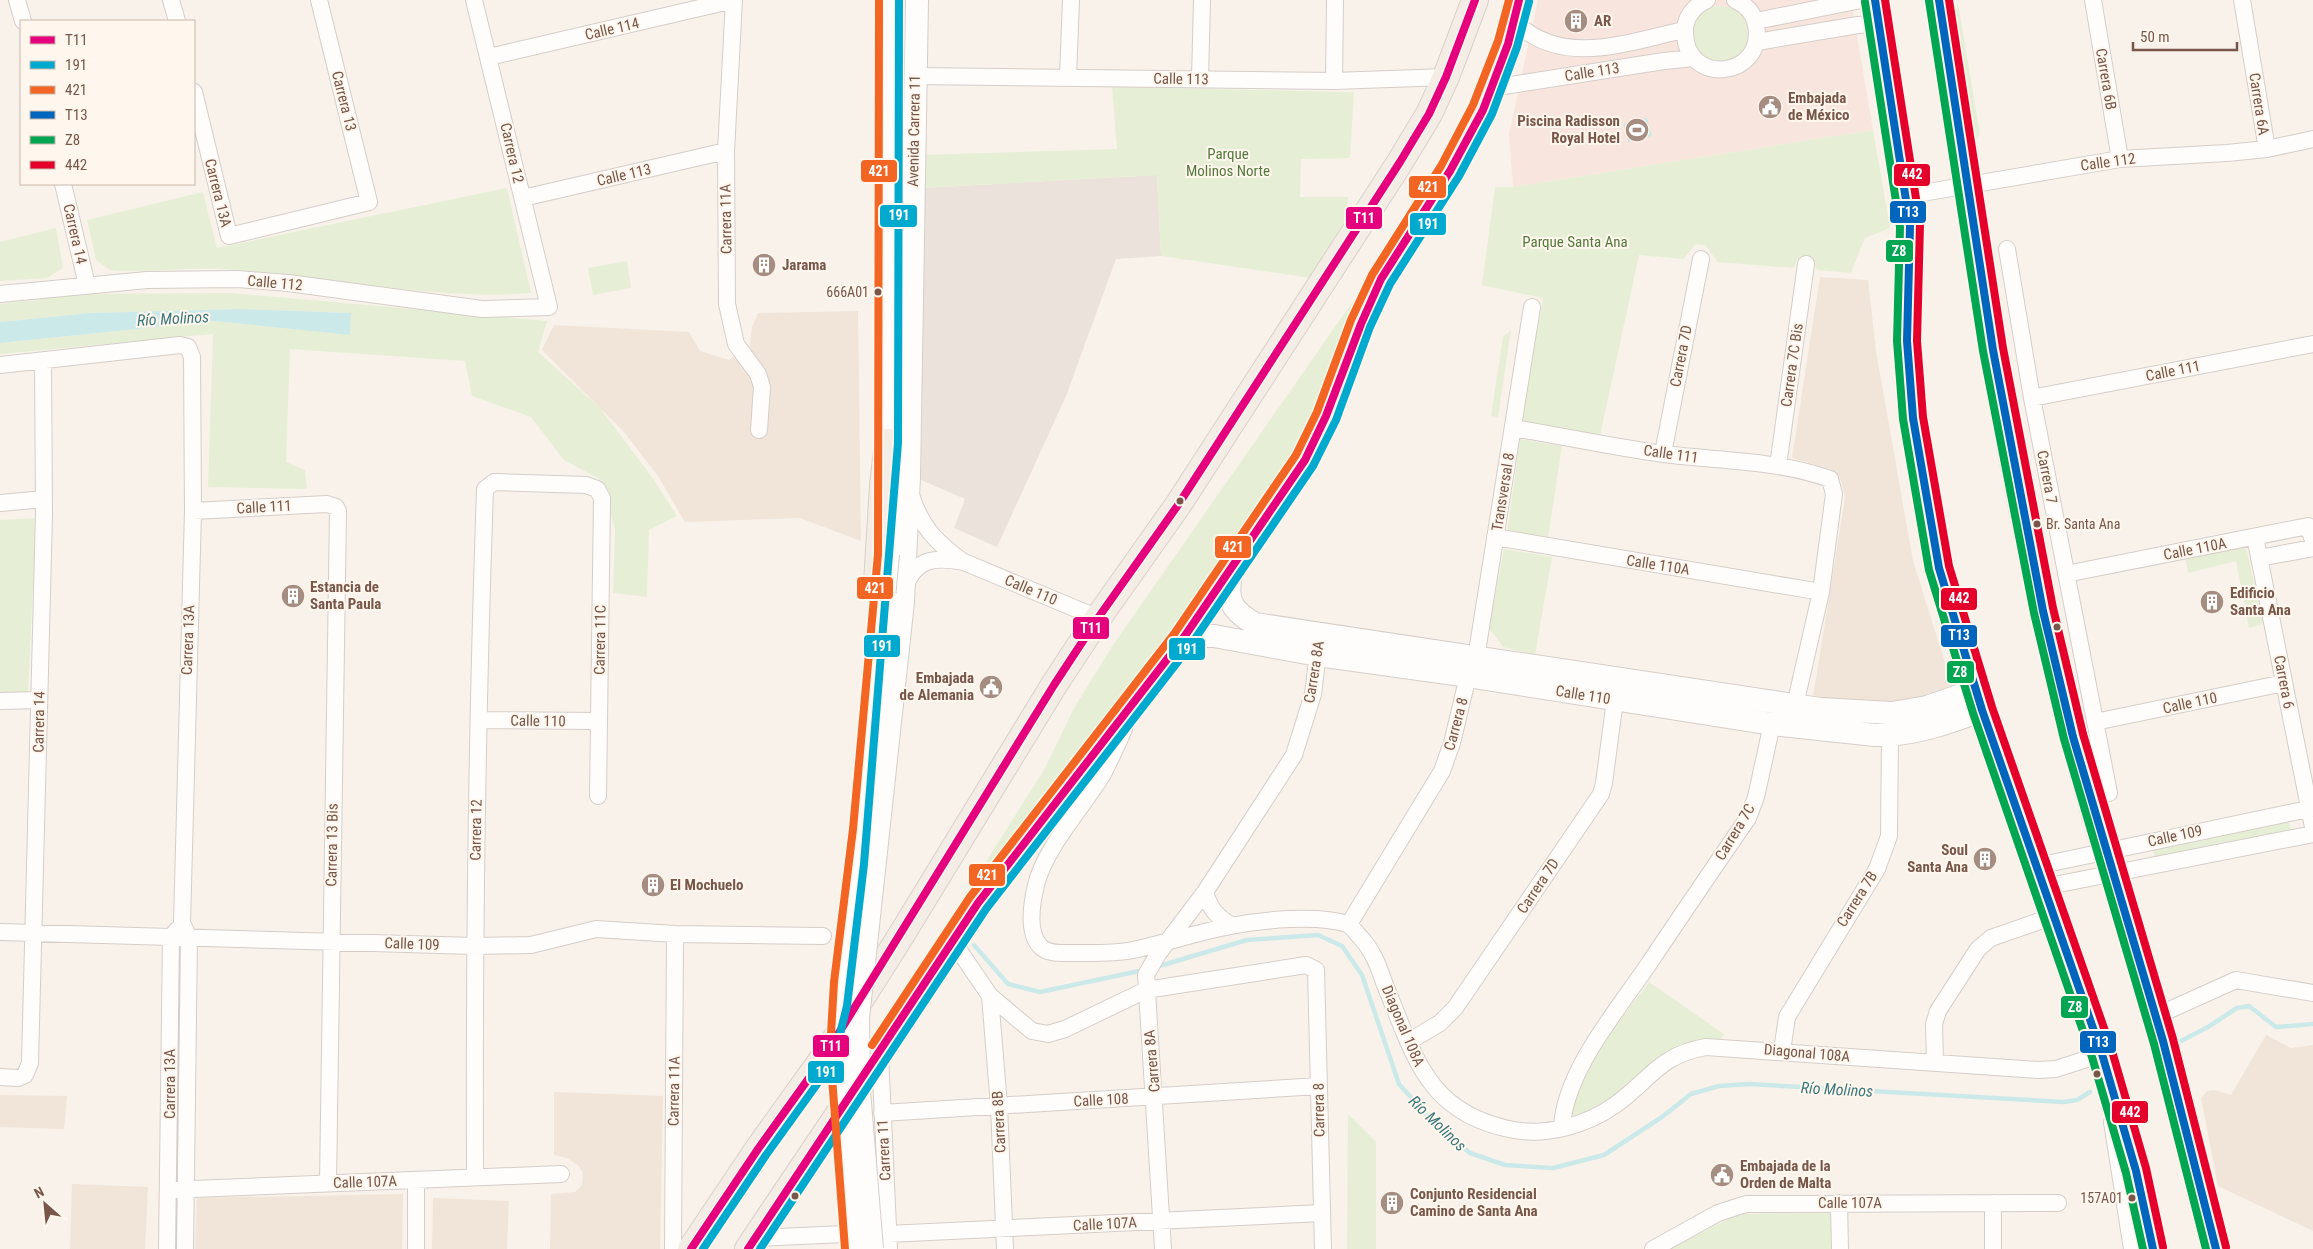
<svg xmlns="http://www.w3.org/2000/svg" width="2313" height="1249" font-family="'Roboto Condensed',sans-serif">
<rect width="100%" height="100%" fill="#f8f2eb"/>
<path fill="#f1e4d8" d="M1820,277L1868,280L1876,351L1913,561L1953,688L1934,696L1890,704L1857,705L1813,697L1845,498L1841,481L1830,469L1792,458Z
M858,311L861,541L800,518L685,522L658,476L624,432L542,350L554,325L689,332L700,351L729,360L750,346L752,327L758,313Z
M2266,1035L2291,1048L2313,1045V1231L2218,1186L2201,1098L2207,1091L2214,1090L2231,1095Z
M554,1092L663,1096L660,1249H550L551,1194L575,1192L582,1185L583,1173L579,1166L567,1158L554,1155Z
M0,1095L67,1096L64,1129L0,1127Z
M72,1184L148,1187L145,1249H70Z
M403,1194L402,1249H195L197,1198Z
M433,1198L509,1201L507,1249H432Z"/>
<path fill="#f8e6de" d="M1538,0H1851L1873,130L1513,187L1509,134Z"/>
<path fill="#ebe2dc" d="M1157,175L1161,256L1116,259L1066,396L997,547L954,528L965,499L921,480L923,188Z"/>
<path fill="#e6efd5" d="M1958,3L1980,134L1974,144L1953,15Z
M1692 34a28 28 0 1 1 56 0a28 28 0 1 1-56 0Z
M1112,87L1354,92L1350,158L1301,159L1300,197H1348L1347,217L1311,278L1161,256L1157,175L923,188L922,155L1117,149Z
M1873,130L1890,228L1865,238L1851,273L1817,270L1811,257L1804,256L1797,261L1793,268L1718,262L1705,245L1696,244L1683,259L1639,255L1600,436L1521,421L1543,298L1482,285L1495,187H1513Z
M507,188L531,293C428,301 326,275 224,269C186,267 147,273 110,270L96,260L87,220L203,192L217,248Z
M56,228L63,268L47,278L0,281V242Z
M627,261L631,288L593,295L588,268Z
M1367,281L1305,442L1106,728L958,906L1044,770L1074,708L1113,645Z
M232,293L547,321L538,352L600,408L652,477L677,516L649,530L647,597L613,593L615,529L601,480L564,460L531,417L472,396L465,361L290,349L286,462L305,470L307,489L208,487L213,334L0,354V343L215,321L350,334L351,313L239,309L90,313L0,322V304L85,294Z
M1511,330L1498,417L1491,416L1503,337Z
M1520,439L1562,446L1548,538L1507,533Z
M36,518L28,693L0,692V520Z
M2242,545L2247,551L2263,624L2249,628L2236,561L2188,573L2185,556Z
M1504,549L1552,557L1535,655L1503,647L1489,628Z
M2289,821L2291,832L2155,859L2153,848Z
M1649,982L1724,1034L1720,1042L1574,1121C1573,1116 1572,1111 1573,1106C1576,1075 1629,1009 1649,982Z
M1348,1114L1376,1142V1249H1347Z
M1831,1213L1833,1249H1669L1738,1214Z"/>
<path fill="#cce9e9" d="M1647,118L1652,136L1628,142L1623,124Z
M239,309L351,313L350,335L215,321L0,343V322L90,313Z"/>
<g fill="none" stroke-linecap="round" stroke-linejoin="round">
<path stroke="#cce9e9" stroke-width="4.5" d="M974,945L1008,984L1040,992L1144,970
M1156,967L1247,940L1318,935L1342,946L1362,975L1399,1084L1426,1114L1470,1153L1505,1165L1553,1168L1604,1155L1662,1117L1691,1094L1719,1086L1749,1084L2064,1102L2077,1100L2090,1092
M2181,1041L2208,1027L2237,1008L2249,1006L2276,1027L2313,1024"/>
<g stroke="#d6cdc8" stroke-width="18">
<path id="street" d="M17,0L23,21
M171,0L177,21
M734,0L726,151L727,304L736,344L758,374L762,387L759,430
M1707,0C1694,6 1684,18 1685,33C1686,87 1766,78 1756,25C1754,13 1746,5 1735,0
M2093,0L2120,159
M2242,0L2267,149
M1756,21L1861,0
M1515,22C1563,68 1627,42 1684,30
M1757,42L1858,25L1872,24L1878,26
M489,57L734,0
M915,76L1334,81L1446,77
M1068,77L1071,0
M1200,79L1202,0
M1334,81L1335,0
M1491,88L1664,61L1694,58
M194,92L229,236L369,202L319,0
M63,184L87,285
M1905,196L2120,159L2227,153L2267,149L2313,139
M523,198L726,151
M2007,249L2032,398L2109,793
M0,294L147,280L237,279L288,283L482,309L549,307L474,0
M0,365L180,345L188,347L192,357L193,511L182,923L189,938L185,1249
M2032,398L2313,344
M1513,428C1563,436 1613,447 1664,454C1719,461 1777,460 1830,479L1834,494L1821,592L1795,705L1772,724L1756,797L1748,818C1714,867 1681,916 1648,965C1617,1011 1565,1071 1562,1127
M1663,453L1701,259
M1778,466L1806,264
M911,495C921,527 936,542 962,561
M0,503L44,499
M193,511L327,504L336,507L338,511L328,1183
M1495,537L1821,592
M2255,537L2313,827
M2259,558L2313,548
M2066,574L2308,526L2313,540
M905,587C916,557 937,557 964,562L1098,618
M0,701L39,700
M479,720L598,721
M2095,722L2284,683
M1124,729C1118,743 1111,758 1104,772C1085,805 1045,847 1036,885C1032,902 1027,932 1040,946C1047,954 1060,953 1070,953C1090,953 1113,954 1133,950C1166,943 1198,932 1231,926C1261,920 1318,914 1347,924C1352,926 1357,934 1361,938C1374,952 1379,968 1385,985C1415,1057 1427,1114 1514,1130C1547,1136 1587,1125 1615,1105C1650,1080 1659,1055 1706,1047L2038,1070L2056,1069L2102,1054
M2037,866L2313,808
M2044,887L2313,834
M1205,892C1210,909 1217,917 1231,925
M1349,924L1442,771L1452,743L1468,676L1476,658L1532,307
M0,932L474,946L531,945L596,929L675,934L823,936
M952,940L990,996L1032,1031L1048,1034L1065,1029L1146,990L1306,965L1316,970L1323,1249
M990,996L999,1106L1005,1249
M2156,1016L2236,980L2313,993
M1408,1042L1440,1023L1455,1008L1601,794L1604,783L1615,700
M1782,1051L1787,1017L1877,869L1889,836L1890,736
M880,1054L889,1249
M1935,1063L1934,1024L1938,1011L1978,949L1991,938L2054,916
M0,1077L18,1078L25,1075L30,1063L44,514L43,361
M882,1113L1319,1086
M2112,1122L2132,1249
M475,1177C474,947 477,718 485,489L494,482L586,485L597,489L602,498L598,796
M168,1190L561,1174
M1839,1203L1840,1249
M1993,1203V1249
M888,1234L1322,1213
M755,1243V1238L845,1234
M167,1249L171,937L178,929
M416,1249V1180
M673,1249L675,934
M1163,1249L1146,975L1158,954L1205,892L1294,755L1313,694L1319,645
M1653,1249L1718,1213L1746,1204L2058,1203"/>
</g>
<g stroke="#d7cdc8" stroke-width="24">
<path id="secondary" d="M888,459L889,0
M1232,568C1226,597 1228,609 1255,624L1820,709L1892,713L1927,707L1976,690
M903,602L909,477L917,0
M1182,640L1200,636H1214L1318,655L1462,675L1772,724L1875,735C1911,736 1949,723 1982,710"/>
</g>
<g stroke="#dacfc9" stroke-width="28">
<path id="primary" d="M1875,0L1910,226L1907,341L1913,418L1939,568L1982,710L2102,1054L2136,1171L2153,1249
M1939,0C1973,233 2008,467 2063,697C2089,803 2124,907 2155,1012C2178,1090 2197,1170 2216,1249
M877,583L883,485L888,442
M691,1249L758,1149L824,1057L897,942L1054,685L1098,618L1178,505L1400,162L1429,114L1446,77L1475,0
M748,1249L902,1020L978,903L1182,640L1305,460C1338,403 1350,337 1381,279C1401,242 1428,207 1450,171C1481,119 1508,59 1519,0"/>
</g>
<use href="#street" stroke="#fefdfc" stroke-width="16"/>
<use href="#secondary" stroke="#fefdfc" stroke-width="22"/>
<use href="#primary" stroke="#f3ede5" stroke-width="26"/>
<g stroke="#d7cdc8" stroke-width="24" stroke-linecap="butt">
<path id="secondary-bridge" d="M855,1249L840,1052L844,983L863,830L888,554
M872,1249L859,1091L858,1018L903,602"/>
</g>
<use href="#secondary-bridge" stroke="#fefdfc" stroke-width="22"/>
<g stroke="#fff7ed" stroke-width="11">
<path id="bus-1" d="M691,1249L758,1149L824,1057L1054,685L1098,618L1178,505L1400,162L1429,114L1446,77L1475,0
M748,1249L978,903L1182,640L1305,460L1326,416L1361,324L1381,279L1450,171L1483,110L1508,44L1519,0"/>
</g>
<g stroke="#fff7ed" stroke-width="11">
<path id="bus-2" d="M703,1249L766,1155L833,1062L847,1006L864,864L898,443L899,0
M760,1249L986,909L1190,646L1313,466L1336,420L1370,327L1390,284L1459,176L1492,114L1517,47L1529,2"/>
</g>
<g stroke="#fff7ed" stroke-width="11">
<path id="bus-3" d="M872,1045L970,897L1174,634L1296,455L1317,412L1351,320L1372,275L1441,166L1473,105L1498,41L1509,0
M845,1249L830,1051L834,982L853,829L878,554L879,0"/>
</g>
<g stroke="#fff7ed" stroke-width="11">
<path id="bus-4" d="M1875,0L1910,226L1907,341L1913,418L1939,568L1982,710L2102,1054L2136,1171L2153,1249
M1939,0L1993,350L2043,611L2073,737L2163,1041L2216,1249"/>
</g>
<g stroke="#fff7ed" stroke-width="11">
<path id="bus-5" d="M1929,1L1983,351L2034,613L2064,739L2154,1044L2206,1249
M1865,2L1900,227L1897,341L1903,419L1929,570L1973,713L2092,1057L2126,1173L2143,1249"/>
</g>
<g stroke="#fff7ed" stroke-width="11">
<path id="bus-6" d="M1885,0L1920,224L1917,341L1923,417L1949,566L1992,707L2112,1051L2146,1168L2163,1247
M1949,0L2003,348L2053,608L2083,734L2173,1039L2226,1247"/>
</g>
<use href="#bus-1" stroke="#e5007d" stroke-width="8"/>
<use href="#bus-2" stroke="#00a9ce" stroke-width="8"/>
<use href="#bus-3" stroke="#f26522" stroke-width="8"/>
<use href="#bus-4" stroke="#0065bd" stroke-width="8"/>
<use href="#bus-5" stroke="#00a651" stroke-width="8"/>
<use href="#bus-6" stroke="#e4002b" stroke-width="8"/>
</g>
<defs>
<g id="building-disc" transform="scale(1.25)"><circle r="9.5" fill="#a58d82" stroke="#fff7ed"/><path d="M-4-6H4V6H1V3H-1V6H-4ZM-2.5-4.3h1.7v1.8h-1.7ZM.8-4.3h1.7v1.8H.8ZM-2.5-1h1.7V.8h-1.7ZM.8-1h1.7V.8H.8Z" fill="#fff"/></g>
<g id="civic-disc" transform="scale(1.25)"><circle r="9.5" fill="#a58d82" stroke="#fff7ed"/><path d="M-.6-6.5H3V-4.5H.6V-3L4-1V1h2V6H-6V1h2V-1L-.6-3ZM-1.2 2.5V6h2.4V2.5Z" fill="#fff"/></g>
<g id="stadium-disc" transform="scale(1.25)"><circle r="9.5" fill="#a58d82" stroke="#fff7ed"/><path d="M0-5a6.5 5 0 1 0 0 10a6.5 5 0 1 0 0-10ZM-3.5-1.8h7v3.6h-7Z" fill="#fff"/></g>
</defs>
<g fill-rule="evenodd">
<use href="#building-disc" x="1576" y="21"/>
<use href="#civic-disc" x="1770" y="107"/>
<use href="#stadium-disc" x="1637" y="130"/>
<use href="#building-disc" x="764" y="265"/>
<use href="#building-disc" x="293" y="596"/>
<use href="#building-disc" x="2212" y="602"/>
<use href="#civic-disc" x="991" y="687"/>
<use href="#building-disc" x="1985" y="859"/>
<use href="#building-disc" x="653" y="885"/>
<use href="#civic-disc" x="1722" y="1175"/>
<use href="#building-disc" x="1392" y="1203"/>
</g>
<g fill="#785649" stroke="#fff7ed" stroke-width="2">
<circle cx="878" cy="292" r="4.5"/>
<circle cx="1180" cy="501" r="4.5"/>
<circle cx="2037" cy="524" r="4.5"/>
<circle cx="2057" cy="627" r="4.5"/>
<circle cx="2097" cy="1074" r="4.5"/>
<circle cx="795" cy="1196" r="4.5"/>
<circle cx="2132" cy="1198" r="4.5"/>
</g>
<g text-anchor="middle" stroke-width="4" stroke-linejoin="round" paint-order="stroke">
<g font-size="14" fill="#785649" stroke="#fff7ed" text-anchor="end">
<text x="869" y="297">666A01</text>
<text x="2046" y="529" text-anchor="start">Br. Santa Ana</text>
<text x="2123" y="1203">157A01</text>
</g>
<g font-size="15" font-weight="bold" fill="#785649" stroke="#fff7ed" text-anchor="start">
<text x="1594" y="26">AR</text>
<text x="1788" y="103">Embajada<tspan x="1788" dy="17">de México</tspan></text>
<text x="1620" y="126" text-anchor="end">Piscina Radisson<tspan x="1620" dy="17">Royal Hotel</tspan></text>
<text x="782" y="270">Jarama</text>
<text x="310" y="592">Estancia de<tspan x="310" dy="17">Santa Paula</tspan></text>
<text x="2230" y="598">Edificio<tspan x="2230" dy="17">Santa Ana</tspan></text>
<text x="974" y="683" text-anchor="end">Embajada<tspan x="974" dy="17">de Alemania</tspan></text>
<text x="1968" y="855" text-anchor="end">Soul<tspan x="1968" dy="17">Santa Ana</tspan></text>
<text x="670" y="890">El Mochuelo</text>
<text x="1740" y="1171">Embajada de la<tspan x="1740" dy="17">Orden de Malta</tspan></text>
<text x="1410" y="1199">Conjunto Residencial<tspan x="1410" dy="17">Camino de Santa Ana</tspan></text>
</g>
<g font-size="15" fill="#785649" stroke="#fff7ed">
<text transform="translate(612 29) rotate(-13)" y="5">Calle 114</text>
<text transform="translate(1592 72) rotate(-9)" y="5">Calle 113</text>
<text transform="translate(1181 79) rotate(1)" y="5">Calle 113</text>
<text transform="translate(2106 79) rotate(80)" y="5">Carrera 6B</text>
<text transform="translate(344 101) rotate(76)" y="5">Carrera 13</text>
<text transform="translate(2259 104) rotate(81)" y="5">Carrera 6A</text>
<text transform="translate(914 131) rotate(-89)" y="5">Avenida Carrera 11</text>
<text transform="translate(512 153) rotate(77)" y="5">Carrera 12</text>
<text transform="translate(2108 162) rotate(-8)" y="5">Calle 112</text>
<text transform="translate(624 175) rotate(-13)" y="5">Calle 113</text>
<text transform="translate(218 193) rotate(76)" y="5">Carrera 13A</text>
<text transform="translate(726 219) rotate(-91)" y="5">Carrera 11A</text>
<text transform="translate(75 234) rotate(77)" y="5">Carrera 14</text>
<text transform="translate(275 283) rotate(5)" y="5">Calle 112</text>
<text transform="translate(1681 356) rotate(-79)" y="5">Carrera 7D</text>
<text transform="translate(1792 365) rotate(-82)" y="5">Carrera 7C Bis</text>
<text transform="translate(2173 371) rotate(-11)" y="5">Calle 111</text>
<text transform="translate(1671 454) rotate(8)" y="5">Calle 111</text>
<text transform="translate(2047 477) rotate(79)" y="5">Carrera 7</text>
<text transform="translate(1503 492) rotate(-81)" y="5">Transversal 8</text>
<text transform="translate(264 507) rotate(-3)" y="5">Calle 111</text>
<text transform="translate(2195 549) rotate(-11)" y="5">Calle 110A</text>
<text transform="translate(1658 565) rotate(9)" y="5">Calle 110A</text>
<text transform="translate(1031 590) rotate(23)" y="5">Calle 110</text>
<text transform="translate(188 640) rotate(-88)" y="5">Carrera 13A</text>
<text transform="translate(600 640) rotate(-89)" y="5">Carrera 11C</text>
<text transform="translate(1314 672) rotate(-81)" y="5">Carrera 8A</text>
<text transform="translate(2284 682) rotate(79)" y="5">Carrera 6</text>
<text transform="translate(1583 695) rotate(9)" y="5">Calle 110</text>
<text transform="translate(2190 703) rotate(-12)" y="5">Calle 110</text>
<text transform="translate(538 721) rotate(1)" y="5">Calle 110</text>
<text transform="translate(39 722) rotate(-89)" y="5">Carrera 14</text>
<text transform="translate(1456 724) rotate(-75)" y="5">Carrera 8</text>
<text transform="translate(476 830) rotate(-89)" y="5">Carrera 12</text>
<text transform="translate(1735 832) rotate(-59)" y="5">Carrera 7C</text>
<text transform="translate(2175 836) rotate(-12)" y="5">Calle 109</text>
<text transform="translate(332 845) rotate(-89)" y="5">Carrera 13 Bis</text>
<text transform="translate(1538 886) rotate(-56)" y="5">Carrera 7D</text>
<text transform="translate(1857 899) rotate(-58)" y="5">Carrera 7B</text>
<text transform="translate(412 944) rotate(2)" y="5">Calle 109</text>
<text transform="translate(1403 1026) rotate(67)" y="5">Diagonal 108A</text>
<text transform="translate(1807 1053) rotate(5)" y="5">Diagonal 108A</text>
<text transform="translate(1152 1061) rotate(-95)" y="5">Carrera 8A</text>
<text transform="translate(170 1084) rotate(-90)" y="5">Carrera 13A</text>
<text transform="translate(674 1091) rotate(-89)" y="5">Carrera 11A</text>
<text transform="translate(1101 1100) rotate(-3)" y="5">Calle 108</text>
<text transform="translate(1319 1110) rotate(-91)" y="5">Carrera 8</text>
<text transform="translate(999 1122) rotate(-93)" y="5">Carrera 8B</text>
<text transform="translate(884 1150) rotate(-93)" y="5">Carrera 11</text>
<text transform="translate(365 1182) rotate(-2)" y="5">Calle 107A</text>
<text x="1850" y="1208">Calle 107A</text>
<text transform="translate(1105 1224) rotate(-3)" y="5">Calle 107A</text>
</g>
<g font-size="15" fill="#53793d" stroke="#fff7ed">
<text x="1228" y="159">Parque<tspan x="1228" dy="17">Molinos Norte</tspan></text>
<text x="1575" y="247">Parque Santa Ana</text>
</g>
<g font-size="16" font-style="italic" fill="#3b787e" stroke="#fff7ed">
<text transform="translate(173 318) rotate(-3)" y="6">Río Molinos</text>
<text transform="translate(1837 1089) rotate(3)" y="6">Río Molinos</text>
<text transform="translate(1438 1123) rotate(44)" y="6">Río Molinos</text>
</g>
</g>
<g stroke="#fff7ed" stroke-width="2">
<rect x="860" y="159" width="38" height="24" rx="5" fill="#f26522"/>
<rect x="1893" y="163" width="38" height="24" rx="5" fill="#e4002b"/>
<rect x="1408" y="175" width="39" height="24" rx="5" fill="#f26522"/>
<rect x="1889" y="200" width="38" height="24" rx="5" fill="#0065bd"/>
<rect x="879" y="204" width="39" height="24" rx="5" fill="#00a9ce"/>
<rect x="1345" y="206" width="38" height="24" rx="5" fill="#e5007d"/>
<rect x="1409" y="212" width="38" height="24" rx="5" fill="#00a9ce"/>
<rect x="1885" y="239" width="29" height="24" rx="5" fill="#00a651"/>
<rect x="1214" y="535" width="38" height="24" rx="5" fill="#f26522"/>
<rect x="856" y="576" width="38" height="24" rx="5" fill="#f26522"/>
<rect x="1940" y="587" width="38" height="24" rx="5" fill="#e4002b"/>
<rect x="1072" y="616" width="38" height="24" rx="5" fill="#e5007d"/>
<rect x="1940" y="624" width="38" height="24" rx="5" fill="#0065bd"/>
<rect x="863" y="634" width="38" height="24" rx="5" fill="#00a9ce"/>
<rect x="1168" y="637" width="38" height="24" rx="5" fill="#00a9ce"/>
<rect x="1946" y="660" width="29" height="24" rx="5" fill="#00a651"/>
<rect x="968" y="863" width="38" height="24" rx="5" fill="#f26522"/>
<rect x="2060" y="995" width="29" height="24" rx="5" fill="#00a651"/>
<rect x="2079" y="1030" width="38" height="24" rx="5" fill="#0065bd"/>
<rect x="812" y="1034" width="38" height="24" rx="5" fill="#e5007d"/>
<rect x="807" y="1060" width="38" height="24" rx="5" fill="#00a9ce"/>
<rect x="2111" y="1100" width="38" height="24" rx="5" fill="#e4002b"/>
</g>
<g font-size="14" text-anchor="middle" font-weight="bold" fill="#fff">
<text x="879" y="176">421</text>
<text x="1912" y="179">442</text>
<text x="1428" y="192">421</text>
<text x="1908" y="217">T13</text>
<text x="899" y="220">191</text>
<text x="1364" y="223">T11</text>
<text x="1428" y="229">191</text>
<text x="1899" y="256">Z8</text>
<text x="1233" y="552">421</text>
<text x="875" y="593">421</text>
<text x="1959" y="603">442</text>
<text x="1091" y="633">T11</text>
<text x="1959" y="640">T13</text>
<text x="882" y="651">191</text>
<text x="1187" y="654">191</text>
<text x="1960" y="677">Z8</text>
<text x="987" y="880">421</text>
<text x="2075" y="1012">Z8</text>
<text x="2098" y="1047">T13</text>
<text x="831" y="1051">T11</text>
<text x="826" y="1077">191</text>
<text x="2130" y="1117">442</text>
</g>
<rect x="20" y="20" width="175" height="165" fill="#fff7ed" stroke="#c9b7ab"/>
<rect x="30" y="36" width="25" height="8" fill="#e5007d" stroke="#c9b7ab"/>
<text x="65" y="45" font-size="15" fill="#785649">T11</text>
<rect x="30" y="61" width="25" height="8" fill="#00a9ce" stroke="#c9b7ab"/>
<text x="65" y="70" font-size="15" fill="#785649">191</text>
<rect x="30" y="86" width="25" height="8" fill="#f26522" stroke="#c9b7ab"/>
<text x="65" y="95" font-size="15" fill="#785649">421</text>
<rect x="30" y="111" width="25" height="8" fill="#0065bd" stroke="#c9b7ab"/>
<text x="65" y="120" font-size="15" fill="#785649">T13</text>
<rect x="30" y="136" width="25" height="8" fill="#00a651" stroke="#c9b7ab"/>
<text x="65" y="145" font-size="15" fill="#785649">Z8</text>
<rect x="30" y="161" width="25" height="8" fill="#e4002b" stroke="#c9b7ab"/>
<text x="65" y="170" font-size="15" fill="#785649">442</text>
<g transform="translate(45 1204) rotate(333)" stroke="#fff7ed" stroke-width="4" paint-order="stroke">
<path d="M0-4L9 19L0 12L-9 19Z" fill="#785649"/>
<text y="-8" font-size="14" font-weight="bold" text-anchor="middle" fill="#785649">N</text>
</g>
<path d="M2133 42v8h104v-8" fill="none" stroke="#785649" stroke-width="2.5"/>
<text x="2140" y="42" font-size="15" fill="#785649" stroke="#fff7ed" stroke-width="4" paint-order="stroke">50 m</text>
</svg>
